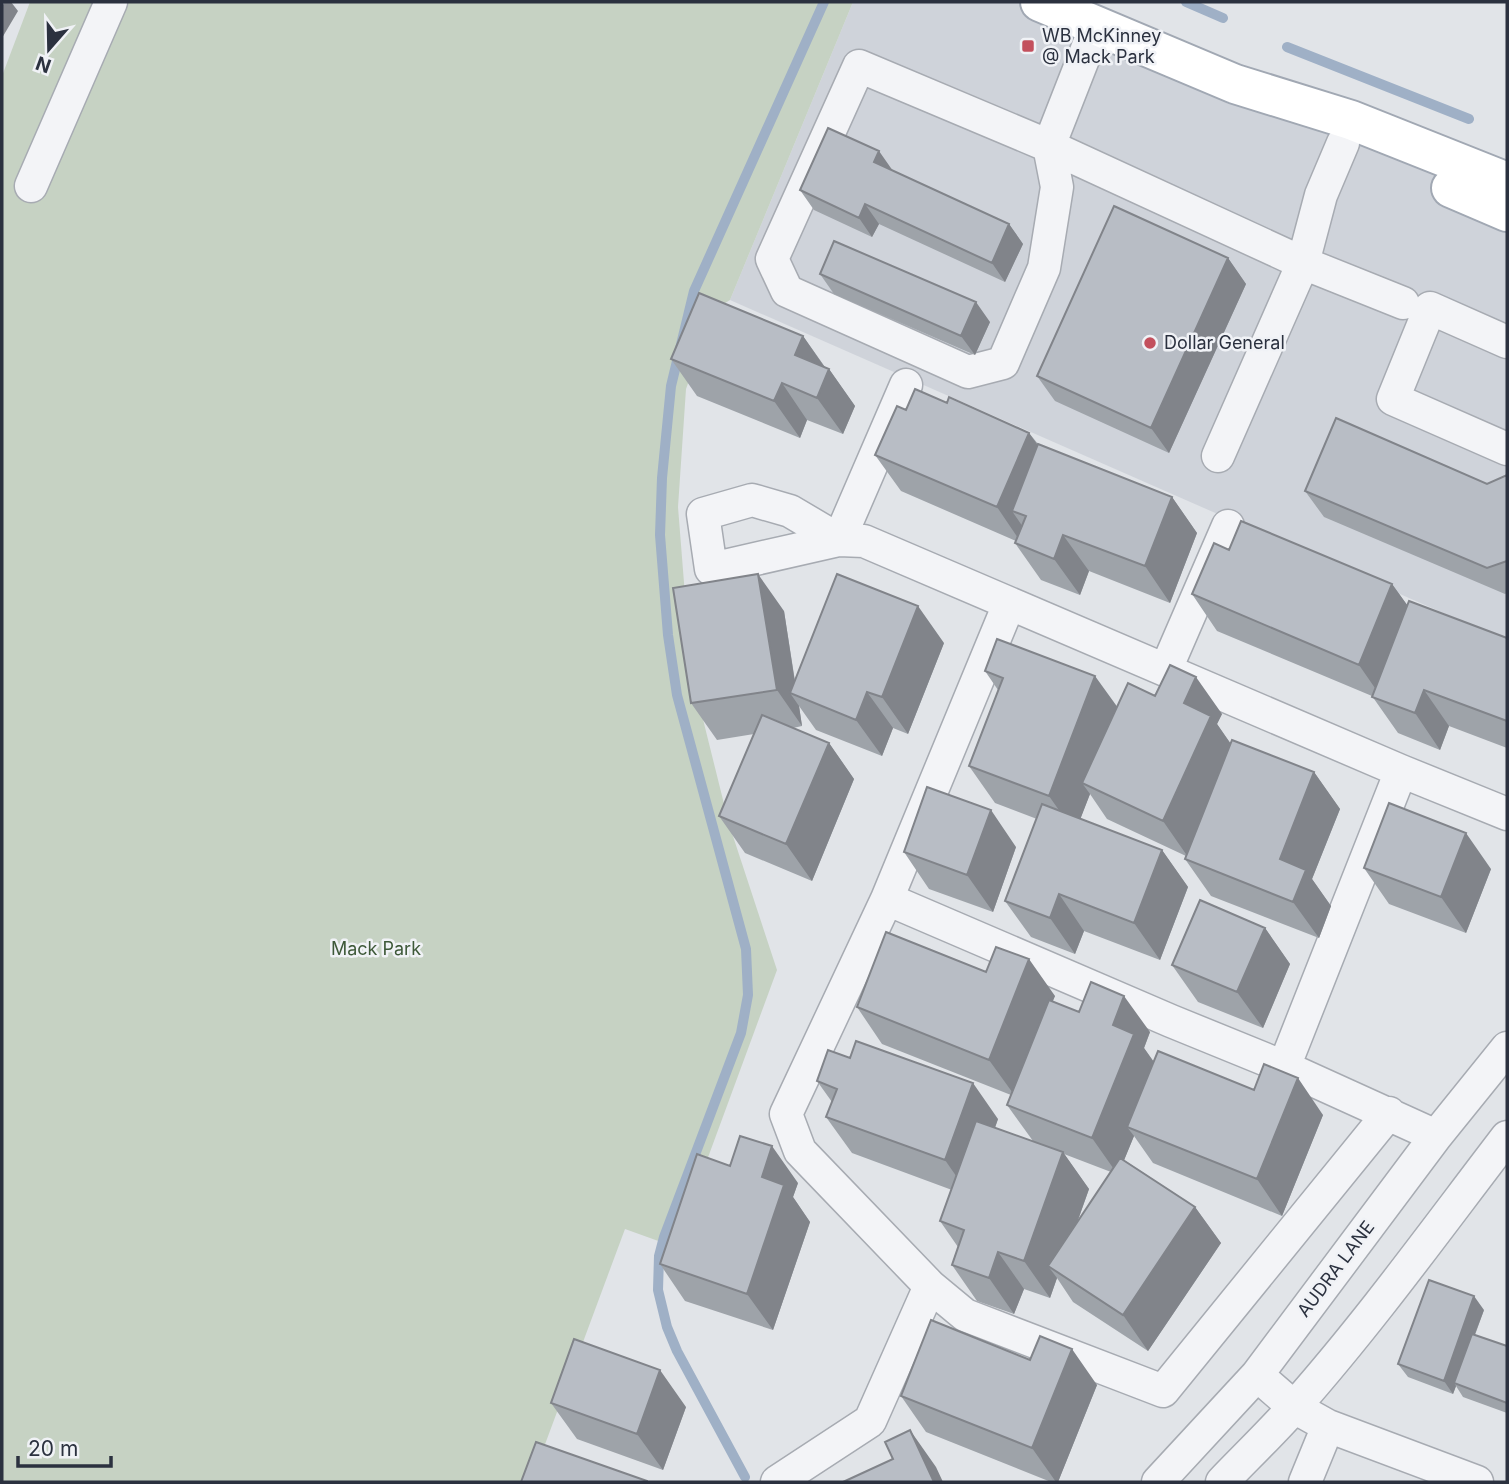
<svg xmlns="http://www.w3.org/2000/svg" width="1509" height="1484" font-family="Inter,sans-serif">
<rect width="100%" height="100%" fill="#e1e4e8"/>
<path fill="#cfd3da" d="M853,2H1040L1507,182V641L730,300Z"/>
<path fill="#c6d2c3" d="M30,2H853L730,300L714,310L686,389L678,507L691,671L729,824L777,970L675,1247L625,1229L531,1482H2V76Z"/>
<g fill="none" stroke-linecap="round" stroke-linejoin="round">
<path stroke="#9fb0c6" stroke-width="10" d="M1186,2L1223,18
M1287,47L1469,119
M745,1477L677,1351L667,1327L658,1290L659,1256L664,1237L741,1033L748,995L746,949L677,695L668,635L660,535L662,478L671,386L694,291L824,2"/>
<g stroke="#a7abb2" stroke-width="35">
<path id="minor" d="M1096,26L1049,146L1057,187L1044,268L1003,363L968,372L787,291L772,259L859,66L1049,146L1303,263L1403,303
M31,186L111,2
M1507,342L1430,308L1393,399L1507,449
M1218,456L1303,263L1321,195L1343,143
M839,540L790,511L752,500L703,514L711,569L839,540L864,541L1401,771L1507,814
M839,540L906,385
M1009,604L887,899L786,1114L800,1151L930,1286L965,1315L1163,1391L1389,1113
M1166,669L1228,526
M887,899L1171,1021L1284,1067L1436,1136
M1284,1067L1401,771
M1257,1375L1294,1407L1328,1426L1477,1482
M777,1482L870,1421L930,1286
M1158,1482L1257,1375L1436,1136L1507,1048
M1222,1482C1246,1457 1272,1432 1296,1405C1371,1320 1438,1227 1507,1137
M1305,1482L1328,1426"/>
</g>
<g stroke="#a1a8b3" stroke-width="42">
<path id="major" d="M1040,2L1235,84L1351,120L1507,182
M1451,188L1507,212"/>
</g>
<use href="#minor" stroke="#f3f4f7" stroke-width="32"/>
<use href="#major" stroke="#fff" stroke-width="38"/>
</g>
<path fill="#9ea3a9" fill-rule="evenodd" d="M892,170L1009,224L1023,244L1005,282L879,224L872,237L814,210L800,190Z
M1228,258L1246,284L1169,453L1055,401L1037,376Z
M820,274L990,322L975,355L834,294Z
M803,336L825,367L829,369L855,406L843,434L807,420L800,438L697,396L671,359Z
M947,403L1029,433L1038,444L1172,497L1197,533L1170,603L1089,571L1080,595L1041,580L1015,543L1016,541L901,491L875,455L906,410Z
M1507,475V593L1505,594L1324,517L1305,491L1487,484Z
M1229,550L1392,584L1407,605L1507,638V748L1449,726L1440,750L1398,733L1372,696L1217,631L1192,594Z
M784,611L795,681L944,643L908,734L893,728L882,756L816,730L799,706L802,726L793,728L829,743L854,779L812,881L745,853L719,816L754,734L717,740L691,703Z
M985,671L1117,707L1155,696L1222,714L1217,724L1231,744L1314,772L1340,809L1312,879L1331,906L1319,938L1211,896L1185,859L1186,856L1107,819L1090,794L1080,819L1162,850L1188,887L1160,960L1084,931L1075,954L1031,937L1005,901L1037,819L995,803L969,766L998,690Z
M1016,847L993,912L929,889L904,852Z
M1364,868L1491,869L1466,933L1389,904Z
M1265,928L1290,964L1263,1028L1198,1002L1172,965Z
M986,972L1055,996L1052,1001L1079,1012L1150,1032L1144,1048L1154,1062L1254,1090L1323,1115L1282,1216L1153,1163L1134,1136L1124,1160L1195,1207L1221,1243L1148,1351L1073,1302L1057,1278L1050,1298L1024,1289L1014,1314L977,1301L952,1265L958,1247L940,1221L952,1190L852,1153L826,1117L832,1102L817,1081L998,1119L995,1128L1033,1141L1007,1105L1011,1095L882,1044L857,1007ZM1064,1154L1111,1172L1077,1223L1089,1189Z
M798,1183L793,1197L810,1222L773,1330L685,1301L660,1264Z
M1484,1310L1475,1335L1507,1346V1413L1463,1397L1456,1386L1453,1394L1408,1377L1398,1364Z
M1030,1360L1097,1385L1058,1482H1051L926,1432L901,1396Z
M551,1403L686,1407L663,1470L577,1439Z"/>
<path fill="#81848a" d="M6,2H11L18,11L2,38V9Z
M879,151L893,171L874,162Z
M865,204L879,224L872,237L859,218Z
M1009,224L1023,244L1005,282L992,263Z
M1228,258L1246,284L1169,453L1151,428Z
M976,302L990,322L975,355L961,336Z
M803,336L828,372L829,369L855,406L843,434L817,398L795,355Z
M782,383L807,420L800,438L774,401Z
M1029,433L1055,469L1012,511L1027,533L1022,544L997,507Z
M1172,497L1197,533L1170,603L1145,566Z
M1063,535L1089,571L1080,595L1054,559Z
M758,574L784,611L797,696L790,693L799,706L802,726L777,690Z
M1392,584L1418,620L1384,701L1359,665Z
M918,606L944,643L908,734L882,697Z
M1095,676L1121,712L1082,783L1090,794L1075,833L1049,796Z
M1196,677L1222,714L1217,724L1237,753L1188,857L1163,821L1184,703Z
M1424,690L1449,726L1440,750L1415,713Z
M867,692L893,728L882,756L856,720Z
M829,743L854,779L812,881L786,844Z
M1314,772L1340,809L1312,879L1331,906L1319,938L1293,902L1280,859Z
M991,810L1016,847L993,912L967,875Z
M1466,833L1491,869L1466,933L1441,897Z
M1162,850L1188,887L1160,960L1134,923Z
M1059,894L1084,931L1075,954L1050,918Z
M1265,928L1290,964L1263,1028L1237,992Z
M1029,959L1055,996L1015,1096L989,1060Z
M1124,996L1150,1032L1144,1048L1160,1071L1127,1127L1134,1136L1118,1175L1092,1138L1113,1025Z
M1298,1078L1323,1115L1282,1216L1257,1179Z
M973,1083L998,1119L970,1196L945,1160Z
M772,1146L798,1183L793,1197L810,1222L773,1330L747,1294L762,1177Z
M1063,1152L1089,1189L1059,1273L1048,1266L1057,1278L1050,1298L1024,1261Z
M1195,1207L1221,1243L1148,1351L1123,1315Z
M998,1252L1024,1289L1014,1314L989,1278Z
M1474,1296L1484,1310L1456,1384L1454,1383L1456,1386L1453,1394L1444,1381Z
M1072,1349L1097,1385L1058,1482H1056L1032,1448Z
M660,1370L686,1407L663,1470L637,1434Z
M910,1430L936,1467L943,1482H934Z"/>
<path fill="#b8bdc5" stroke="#81848a" stroke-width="2" d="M2,2H6L2,9Z
M828,128L879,151L874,162L1009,224L992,263L865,204L859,218L800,190Z
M1114,206L1228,258L1151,428L1037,376Z
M834,241L976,302L961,336L820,274Z
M699,293L803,336L795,355L829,369L817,398L782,383L774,401L671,359Z
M915,389L947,403L949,397L1029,433L997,507L875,455L897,406L906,410Z
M1336,418L1487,484L1507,475V561L1487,568L1305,491Z
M1038,444L1172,497L1145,566L1063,535L1054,559L1015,543L1026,516L1012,511Z
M1241,521L1392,584L1359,665L1192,594L1214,543L1229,550Z
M758,574L777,690L691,703L673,588Z
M837,574L918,606L882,697L867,692L856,720L790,693Z
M1409,601L1507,638V721L1424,690L1415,713L1372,697Z
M997,639L1095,676L1049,796L969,766L1003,678L985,671Z
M1170,665L1196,677L1184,703L1211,716L1163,821L1082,783L1128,683L1155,696Z
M762,715L829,743L786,844L719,816Z
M1232,740L1314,772L1280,859L1306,870L1293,902L1185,859Z
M927,787L991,810L967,875L904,852Z
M1389,803L1466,833L1441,897L1364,868Z
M1042,804L1162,850L1134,923L1059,894L1050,918L1005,901Z
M1200,900L1265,928L1237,992L1172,965Z
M886,932L986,972L996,947L1029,959L989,1060L857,1007Z
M1091,982L1124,996L1113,1025L1134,1034L1092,1138L1007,1105L1049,1000L1079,1012Z
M856,1041L973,1083L945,1160L826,1117L837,1089L817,1081L828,1050L850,1058Z
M1158,1051L1254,1090L1264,1064L1298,1078L1257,1179L1127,1127Z
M976,1121L1063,1152L1024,1261L998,1252L989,1278L952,1265L964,1230L940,1221Z
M740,1136L772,1146L762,1177L784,1185L747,1294L660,1264L697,1154L730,1166Z
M1120,1158L1195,1207L1123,1315L1048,1266Z
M1429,1280L1474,1296L1444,1381L1398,1364Z
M931,1320L1030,1360L1040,1336L1072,1349L1032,1448L901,1396Z
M1472,1334L1507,1346V1403L1454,1383Z
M574,1339L660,1370L637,1434L551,1403Z
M910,1430L934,1482H843L893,1459L885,1442Z
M536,1442L647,1481V1482H521Z"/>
<g fill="#c3505d" stroke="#f0f2f6" stroke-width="2.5">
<rect x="1021" y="39" width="14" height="14" rx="3.5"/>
<circle cx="1150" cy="343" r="7"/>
</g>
<g text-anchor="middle" stroke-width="5" stroke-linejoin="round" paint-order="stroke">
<g font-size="18" fill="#2b313f" stroke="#f0f2f6" text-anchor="start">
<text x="1042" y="42">WB McKinney<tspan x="1042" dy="21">@ Mack Park</tspan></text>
<text x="1164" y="349">Dollar General</text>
</g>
<g font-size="18" fill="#3e5939" stroke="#f0f2f6">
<text x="376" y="955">Mack Park</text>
</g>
<g font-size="18" fill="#2b313f" stroke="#f0f2f6">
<text transform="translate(1336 1269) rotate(-53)" y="6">AUDRA LANE</text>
</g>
</g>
<rect width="1509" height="1484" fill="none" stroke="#2b313f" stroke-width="7"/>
<g transform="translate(49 49) rotate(200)" stroke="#f0f2f6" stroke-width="5" paint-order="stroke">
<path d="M0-5L12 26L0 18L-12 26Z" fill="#2b313f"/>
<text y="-10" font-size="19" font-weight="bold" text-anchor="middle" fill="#2b313f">N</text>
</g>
<path d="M18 1456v10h93v-10" fill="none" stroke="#2b313f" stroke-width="3.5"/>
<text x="28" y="1456" font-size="21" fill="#2b313f" stroke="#f0f2f6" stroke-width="5" paint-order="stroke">20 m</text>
</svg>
